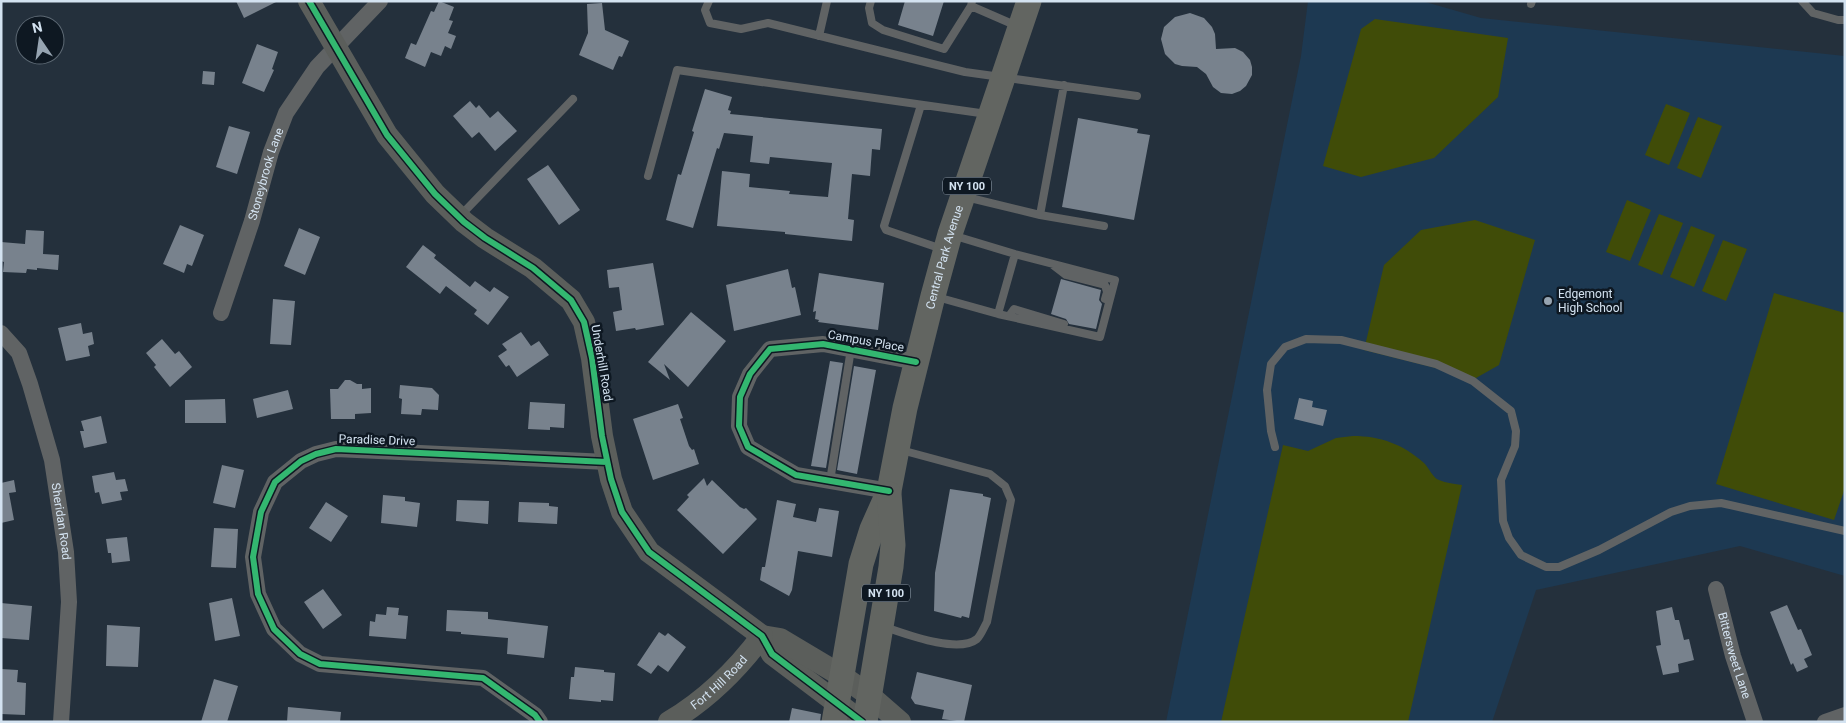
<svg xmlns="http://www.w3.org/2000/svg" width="1846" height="723" font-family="Roboto,sans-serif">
<rect width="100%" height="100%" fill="#24303c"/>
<path fill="#1d3952" d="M1308,1H1422L1481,18L1845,56V576L1740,546L1536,590L1492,722H1166L1301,56Z"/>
<path fill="#404c08" d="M1375,19L1508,38L1498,97L1434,158L1361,177L1323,166L1361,29Z
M1666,104L1690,113L1669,165L1645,155Z
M1698,117L1722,126L1701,178L1677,168Z
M1627,200L1651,210L1630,261L1606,252Z
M1659,214L1683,223L1662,275L1638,265Z
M1475,220L1535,240L1499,365L1476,378L1364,350L1384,265L1421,230Z
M1691,226L1715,235L1694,287L1670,277Z
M1723,240L1747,249L1726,301L1702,291Z
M1774,293L1845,313V488L1834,520L1716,484Z
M1353,436C1380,436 1403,444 1424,463C1429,468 1433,478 1439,480C1446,483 1455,484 1462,485L1408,722H1221L1283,445L1308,451L1336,438Z"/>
<path fill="#78828d" d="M236,1H278L244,18Z
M439,1L454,7L449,20L453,21L448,33L456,36L451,49L445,46L441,56L431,52L425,67L405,58L411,43L416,45L431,11L434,12Z
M905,1H944L933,36L898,25Z
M602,3L605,30L629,41L622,57L619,56L613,70L579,55L588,33L587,4Z
M1190,13L1204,18L1212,27L1215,34L1216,49L1235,48L1243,52L1250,60L1252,67V75L1246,86L1240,91L1232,94L1221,93L1213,87L1206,74L1197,67L1182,66L1175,64L1165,54L1161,39L1164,27L1175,17Z
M257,44L278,52L272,69L274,70L264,92L242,83Z
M203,71L215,72L214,85L202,84Z
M705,89L732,97L728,110L731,111L730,114L882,129L880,150L872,149L870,176L852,174L848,219L854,220L852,241L785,234V232L717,226L722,171L750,174L749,187L790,191L789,194L828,197L832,163L770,157L769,164L750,162L753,136L724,133L719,149L717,148L693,228L666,220L678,174L681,175L694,132L692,131Z
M470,101L476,108L479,105L490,118L498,111L517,131L495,151L479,132L472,138L453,116Z
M1078,118L1138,129L1137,133L1150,135L1134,220L1062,207Z
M229,126L250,132L237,174L216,167Z
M548,165L580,210L559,225L527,179Z
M180,225L204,235L192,266L187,264L184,273L163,264Z
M299,228L320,237L305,275L284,266Z
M26,230L44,231L43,254L59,255L58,270L37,268V270L27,269L26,273L3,272L4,262L1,261V242L25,244Z
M423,245L436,255L434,258L470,287L475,281L490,292L494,287L509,297L488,325L474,314L477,310L446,286L440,294L406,267Z
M653,263L664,325L636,330L635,328L616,331L613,312L622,310L619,287L609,288L607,270Z
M788,269L792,288L795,287L801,315L734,331L726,285Z
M819,273L884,283L878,330L818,322L819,320L815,319L816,311L813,312Z
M1061,279L1101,290L1099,300L1102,304L1096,329L1069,324L1066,319L1051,314Z
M273,299L295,301L291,345L270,344Z
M691,312L726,341L688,387L664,364L670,380L648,362Z
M81,323L83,334L92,332L94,344L88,346L90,356L66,361L58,328Z
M521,332L531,346L539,341L549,355L517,377L509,365L506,367L498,356L507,350L502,344Z
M162,339L175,354L179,351L192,367L170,387L154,367L156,365L146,353Z
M830,361L843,363L826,468L811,466Z
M854,366L876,370L857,474L837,470Z
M345,380H350L357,384H362V389L371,388V413L355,414V419H331L330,389H338Z
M400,385L432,388L439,395L438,410L422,409L421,415L401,414L402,399L399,398Z
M288,390L293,409L257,418L253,399Z
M1299,398L1313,401L1312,407L1327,410L1323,426L1294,419Z
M225,399L226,423H185V400Z
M530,402L565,404L564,428L550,427V430L528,429Z
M678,404L683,418L680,419L689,446L692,450L694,449L699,464L653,480L633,419Z
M101,416L107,443L84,448L80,431H84L81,421Z
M222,465L244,470L235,508L213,503Z
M114,472L116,480L125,479L128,491L120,492L122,500L102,504L99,492L95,493L92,476Z
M704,478L707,486L712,480L740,507L744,509L746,508L757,519L723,554L677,510L689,497L687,495Z
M14,480L16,492L9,493L14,520L1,523V483Z
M950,489L983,494V496L991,498L969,618L962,616L961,618L934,611L935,573Z
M383,495L405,497V501L420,503L417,527L381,523Z
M457,500L489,501L488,524L456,521Z
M777,500L796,504L793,517L816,522L819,508L839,511L832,557L798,551L792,590L789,596L760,580L762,567H765Z
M326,502L348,516L331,542L309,528Z
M519,502L549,503V506L558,507L557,524L518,522Z
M214,528L238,529L236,568L211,567Z
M127,537L130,561L112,563L111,553H108L106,539Z
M323,589L342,615L323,629L304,602Z
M232,598L240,636L215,641L209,603Z
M1,603L32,606L29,640L1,638Z
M1787,605L1798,630L1801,629L1812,655L1804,659L1808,667L1797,672L1793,663L1791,665L1770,612Z
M387,607L399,608L398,615L408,616L406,639L369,636L370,621L375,622L376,614L386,615Z
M1672,607L1675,620H1679L1684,640L1689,639L1694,660L1678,664L1679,672L1663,675L1656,646L1661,645L1656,611Z
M447,610L488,612V619L548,626L544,658L507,654L508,638L461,634V632L446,631Z
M107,625L140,627L138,667L106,666Z
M659,632L665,636L668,633L686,647L668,672L658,665L651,674L637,665Z
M575,667L604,670V672L615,673L613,701L601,700V702L569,699L571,677H574Z
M1,669L18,670L17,682L26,683L25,715L1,714Z
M917,672L972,685L964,722L942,719L944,710L915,704L911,698Z
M214,679L238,686L227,722H201Z
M288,707L341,712L340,722H287Z
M792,708L821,714L820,722H789Z"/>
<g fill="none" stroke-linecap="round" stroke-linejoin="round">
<path stroke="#606364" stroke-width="8" d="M709,1L705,10L710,23L741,29L768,23L965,72L1137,96
M871,1L869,8L872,23L883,30L944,49L971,6L972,1
M1802,1L1813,13L1838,20H1845
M1531,4L1532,1
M971,6L1017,26
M819,36L827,1
M921,105L884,226L886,230L942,249
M648,176L677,70L987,114
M966,197L1040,215L1064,85
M1040,215L1104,226
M460,216L573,99
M1053,265L1066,275L1105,285L1107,292L1105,299
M937,297L998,314L1100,337L1115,280L1015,254L952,235
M998,314L1015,254
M1009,316L1014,309L1064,324
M1275,447L1271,431L1267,390L1271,364L1285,347L1306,339L1341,340L1436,364L1473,381L1511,411L1516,431L1515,446L1501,480L1503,521L1509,538L1521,555L1546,567H1559L1599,550L1671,512L1690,506L1721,503L1845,531
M830,481L851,349
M885,627C906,634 958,654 977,639C981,635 984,627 987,622L1011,500L1005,486L990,474L901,450"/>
<g stroke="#606364" stroke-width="16">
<path id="s1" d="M221,313L252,221L271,152L286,113L317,67L380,1"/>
<path id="s2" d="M1,333L19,353L30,384L52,460L66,552L69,602L61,722"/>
<path d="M889,491L796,475L748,447L739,426L740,397L750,374L770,349L823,344L916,362"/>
<path id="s3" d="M1716,589L1733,656L1755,722"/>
<path d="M540,722L535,715L483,678L320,664L300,654L274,629L258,594L253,557L261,512L275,482L301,461L316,454L336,449L607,462"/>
<path d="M1825,722L1845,715"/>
</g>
<g stroke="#5b5e5b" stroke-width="22">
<path d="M309,1L387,135L435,194L464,222L485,238L533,268L571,300L584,322L592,358L602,436L611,479L622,512L649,552L762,636L772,654L862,722"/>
<path d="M762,636L780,639L842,676L869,695L900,722"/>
<path id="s4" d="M669,722C706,700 736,671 762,636"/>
</g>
<g stroke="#626561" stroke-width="25">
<path id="s5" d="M834,722L861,564L872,529L889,491L905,408L933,296L950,234L1029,1"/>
<path d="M865,722L891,567L893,545L889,494"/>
</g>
<g stroke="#0e1822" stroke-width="9">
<path id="cycleway" d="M309,1L387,135L435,194L464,222L485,238L533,268L571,300L584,322L592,358L602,436L611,479L622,512L649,552L762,636L772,654L862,722
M889,491L796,475L748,447L739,426L740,397L750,374L770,349L823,344L916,362
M540,722L535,715L483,678L320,664L300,654L274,629L258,594L253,557L261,512L275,482L301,461L316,454L336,449L607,462"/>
</g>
<use href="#cycleway" stroke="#33b770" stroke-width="6"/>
</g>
<circle fill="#96a4b1" stroke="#0e1822" stroke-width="2" cx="1548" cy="301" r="5"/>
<g text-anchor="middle" stroke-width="5" stroke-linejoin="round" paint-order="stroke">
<g fill="#0e1822" stroke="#98a5b2" stroke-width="1">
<rect x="943" y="177.5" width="48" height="17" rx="4"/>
<rect x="862" y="584.5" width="48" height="17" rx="4"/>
</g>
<g font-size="11" font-weight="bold" fill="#d3e2f0">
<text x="967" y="190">NY 100</text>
<text x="886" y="597">NY 100</text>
</g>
<g font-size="12" fill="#d3e2f0" stroke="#0e1822">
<text dy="4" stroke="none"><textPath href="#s1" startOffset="146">Stoneybrook Lane</textPath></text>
<text dy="4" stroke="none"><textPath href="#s5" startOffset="479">Central Park Avenue</textPath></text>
<text transform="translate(866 341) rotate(10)" y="4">Campus Place</text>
<text transform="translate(602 363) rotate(80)" y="4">Underhill Road</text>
<text transform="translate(377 440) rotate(2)" y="4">Paradise Drive</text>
<text dy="4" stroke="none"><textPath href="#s2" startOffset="201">Sheridan Road</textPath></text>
<text dy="4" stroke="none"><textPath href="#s3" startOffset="69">Bittersweet Lane</textPath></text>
<text dy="4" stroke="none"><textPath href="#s4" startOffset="64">Fort Hill Road</textPath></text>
</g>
<g font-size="12" fill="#d3e2f0" stroke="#0e1822" text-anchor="start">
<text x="1558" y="298">Edgemont<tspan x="1558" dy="14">High School</tspan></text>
</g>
</g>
<rect width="1846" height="723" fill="none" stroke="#d3e2f0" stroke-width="5"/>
<g transform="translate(40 40) rotate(347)"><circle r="24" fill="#0e1822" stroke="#5d6974"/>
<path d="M0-4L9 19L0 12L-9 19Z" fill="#96a4b1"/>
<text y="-8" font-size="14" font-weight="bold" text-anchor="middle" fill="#d3e2f0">N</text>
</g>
</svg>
